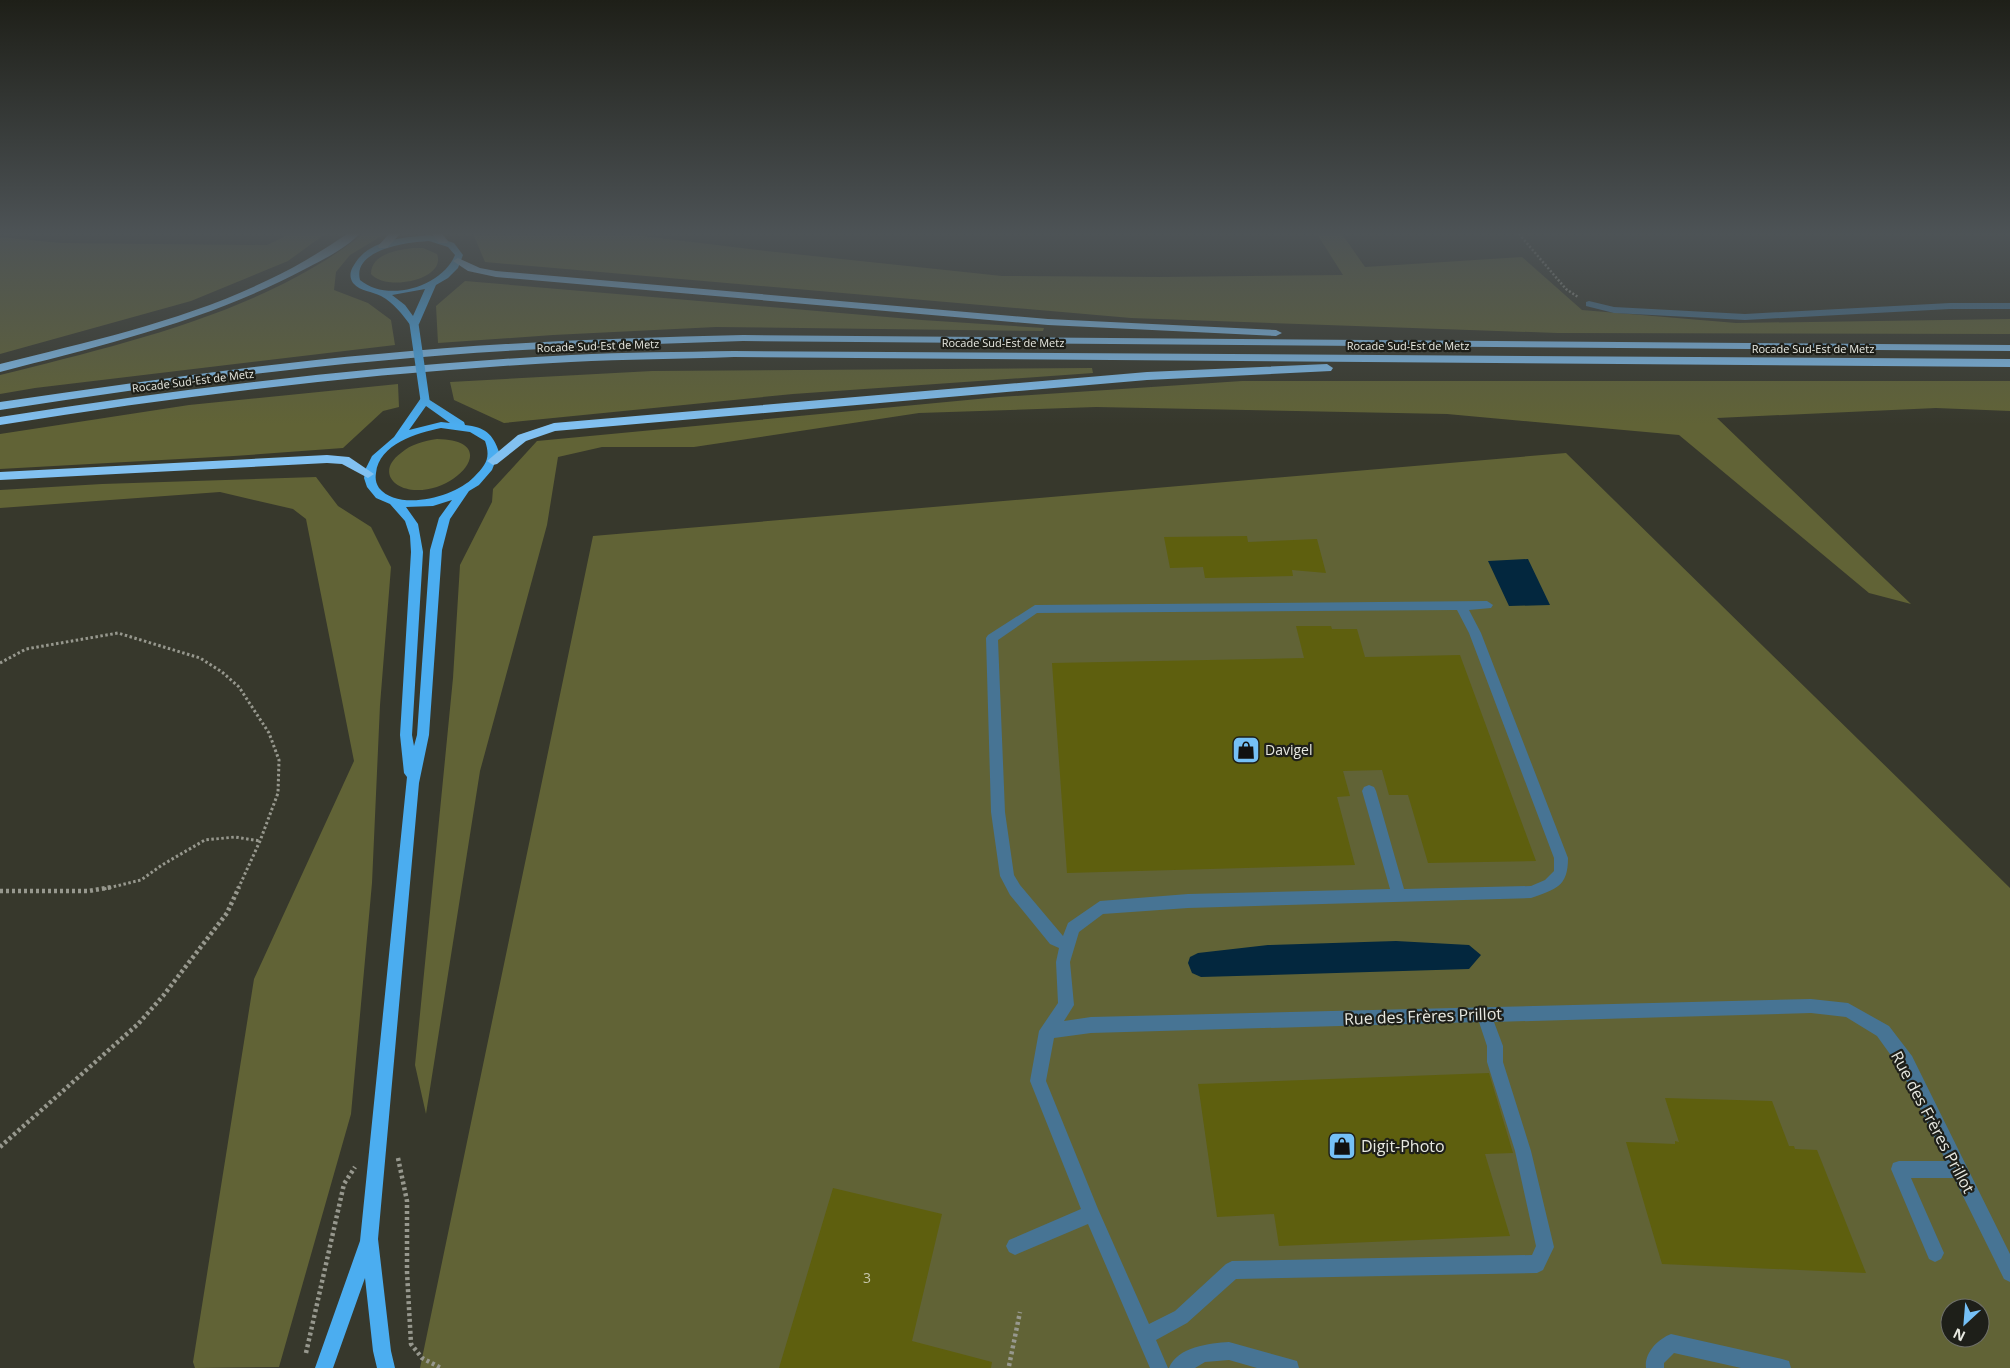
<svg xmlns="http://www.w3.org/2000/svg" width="2010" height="1368" font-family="'Open Sans',sans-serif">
<rect width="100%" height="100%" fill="#37382c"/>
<path fill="#616336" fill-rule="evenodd" d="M290,234H325L288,261L191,301L0,354V237L61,243L267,245Z
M363,234H385L350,255L336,272L334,290L368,303L391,320L395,345L35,388L0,394V375C122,344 262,313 363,234Z
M1317,234H1342L1365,267L1522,257L1582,310L1736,323L2010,319V334L1557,333L1131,318L485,262L474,236L635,235L766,251L1002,276L1160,277L1343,275Z
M413,248H423L437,254C447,280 386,292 371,274C371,254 397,250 413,248Z
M465,281L922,320L1044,328L1043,331L716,327L553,335L438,343L436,306Z
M1092,368L1093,373L793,394L504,423L454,400L450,382L652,371Z
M1242,381H2010V411L1936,408L1717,418L1911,604L1869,593L1679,435L1447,414L1096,407L919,413L694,447H602L558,457L547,525L480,771L426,1114L415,1065L453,678L460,565L492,502L493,489L537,441L999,397Z
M398,384L399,407L383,411L343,448L234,456L0,469V434L189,405Z
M437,439C503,440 457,493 414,490C390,488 379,469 401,453C411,444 424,441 437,439Z
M1566,453L2010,888V1368H420L593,536ZM1950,1308H1980V1338H1950Z
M316,477L338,506L371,527L391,567L380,705L372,883L351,1114L279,1367L195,1368L193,1362L254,979L354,761L306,519L293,509L220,492L0,508V490L102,484Z"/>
<path fill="#03273e" d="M1528,559L1550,605L1509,606L1488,561Z
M1396,941L1469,945L1481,955L1469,969L1201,977L1192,973L1188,963L1190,957L1198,953L1268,945Z"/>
<path fill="#5e5f0e" d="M1247,536L1248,542L1317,539L1326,573L1292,570L1293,576L1205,578L1203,567L1170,568L1164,537Z
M1296,626H1331L1332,629H1357L1365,657L1460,655L1536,861L1428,863L1408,795H1389L1382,770L1343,771L1350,796L1337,797L1355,865L1067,873L1052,663L1304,658Z
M1489,1073L1513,1153L1485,1154L1510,1236L1279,1246L1274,1214L1217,1217L1198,1084Z
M1665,1098L1772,1101L1789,1146H1794L1795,1149L1817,1150L1866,1273L1662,1264L1626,1142L1675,1144V1141L1679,1142Z
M833,1188L942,1214L912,1341L992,1362L991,1368H779Z"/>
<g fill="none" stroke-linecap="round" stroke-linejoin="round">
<path stroke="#97988e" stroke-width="2.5" stroke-dasharray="2 2" stroke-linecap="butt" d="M1519,234L1566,289L1578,297"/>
<path stroke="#97988e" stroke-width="3" stroke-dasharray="2.5 2.5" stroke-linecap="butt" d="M0,663L26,649L118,633L200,658L222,672L239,687L269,733L279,760L278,793L260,841L238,889
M104,889L141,880L162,865L205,840L235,837L260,841"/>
<path stroke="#97988e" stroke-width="4.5" stroke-dasharray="3 3" stroke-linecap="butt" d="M0,891H89L112,887
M0,1147L138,1024L163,996L227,913L239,887
M398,1158L407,1201V1272L411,1344L422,1358L441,1368
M306,1353L344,1184L355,1167
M1009,1366L1020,1312"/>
<path fill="#477494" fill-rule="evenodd" d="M1589,301L1614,307L1745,314L1950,303H2010V309H1950L1745,320L1614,313L1586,306V302Z
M1487,601L1493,605L1491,608L1469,610L1481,633L1568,858C1568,887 1556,889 1531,898L1188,908L1103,914L1079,932L1070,962L1074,1005L1064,1021L1091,1017L1811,999L1848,1003L1889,1026L1912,1056L2010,1254V1282L2004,1279L1954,1178H1911L1944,1253L1941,1259L1935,1262L1929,1259L1891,1169L1893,1163L1899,1161H1946L1900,1068L1877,1036L1846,1017L1811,1013L1494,1022L1503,1046V1062L1531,1151L1554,1247L1543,1270L1537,1273L1236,1279L1187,1323L1156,1340L1168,1368H1150L1088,1224L1015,1255L1009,1252L1006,1246L1009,1240L1081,1209L1030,1081L1039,1031L1058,1003L1056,962L1059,948L1050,944L1010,895L1000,876L991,812L986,638L988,635L1035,605ZM1457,610L1469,633L1554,858V871L1545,880L1531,886L1404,889L1376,791L1374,787L1369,785L1364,787L1362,791L1390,889L1188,894L1100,901L1068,923L1063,936L1020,885L1014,875L1005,812L998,640L1037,613ZM1479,1022L1487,1046V1062L1515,1151L1536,1246L1532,1255L1232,1261L1226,1264L1175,1311L1149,1324L1098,1209L1046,1081L1054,1038L1091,1033Z
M1671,1334L1782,1359L1789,1361L1791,1368H1741L1674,1353L1664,1363V1368H1646C1644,1353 1658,1339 1671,1334Z
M1229,1342L1290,1359L1297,1361L1299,1368H1257L1229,1360L1205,1362L1195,1368H1169C1177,1347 1210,1343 1229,1342Z"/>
<path fill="#4badf0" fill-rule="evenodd" d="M430,235L454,243L463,255L458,268L448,278L436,285L419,324L414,327L411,326C402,314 394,303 381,296C372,291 361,292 353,283C349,277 350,271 354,265C368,240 404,237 430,235ZM429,241L448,247L455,255C442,287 387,303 360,280C352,249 409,242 429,241ZM425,289L413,316L405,305L392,295Z
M425,397L464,422L465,425C485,427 493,434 499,452L492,470L479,485L469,491L450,519L442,550L429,735L419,783L378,1239L391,1351L395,1368H377L373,1351L365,1278L333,1368H315L360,1241L407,777L404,773L400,735L411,552L410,536L405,521L390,504L376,498L367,487L364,478L366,468L372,456L394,437L421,398ZM426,406L450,423L441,422L409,430ZM441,428L470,432L485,441C491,458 486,465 474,477C455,497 399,512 379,488C376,483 375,479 376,473C379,444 417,433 441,428ZM452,500L439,518L430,550L417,735L414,746L412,735L423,552L418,524L406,507L433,506Z"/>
<path fill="#82c1f1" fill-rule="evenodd" d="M347,234H359C348,247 321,261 305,269C210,320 104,345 0,372V364C90,341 184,321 268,280C296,267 322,251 347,234Z
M389,234H400L387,248H379L378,246Z
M432,234H442L448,241L447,243H439Z
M458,258L480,268L496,271L1048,319L1276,330L1282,333L1276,336L1048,325L496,277L468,271L453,261Z
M743,335L2010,345V351L743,341C621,345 499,349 378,361C251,372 126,391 0,410V402C126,384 251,365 378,354C499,342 621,338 743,335Z
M734,351L2010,359V367L734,357C680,359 626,359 571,362C380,372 189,394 0,425V417C189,387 380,365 571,355C626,352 680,352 734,351Z
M1327,364L1333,368L1331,371L1147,380L555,431L526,441L497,464L493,465L487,461L518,435L554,423L1147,372Z
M327,455L349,457L374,474L368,478L342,464L327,463L0,480V472Z"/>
<path stroke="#4badf0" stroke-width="9" d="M414,324L425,400"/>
</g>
<linearGradient id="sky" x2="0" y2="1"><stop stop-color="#1e1f18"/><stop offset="0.55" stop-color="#4d5356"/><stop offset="1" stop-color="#4d5356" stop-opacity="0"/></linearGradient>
<rect width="2010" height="425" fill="url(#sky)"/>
<defs>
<g id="shop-square" transform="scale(1.4375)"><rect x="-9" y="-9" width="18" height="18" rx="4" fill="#75c0f6" stroke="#1e1f19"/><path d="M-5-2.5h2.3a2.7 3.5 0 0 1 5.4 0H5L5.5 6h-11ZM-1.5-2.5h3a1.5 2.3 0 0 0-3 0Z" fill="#111"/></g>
</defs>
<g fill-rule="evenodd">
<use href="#shop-square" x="1246" y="750"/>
<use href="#shop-square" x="1342" y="1146"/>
</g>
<g text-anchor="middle" stroke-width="4.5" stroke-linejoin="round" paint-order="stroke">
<g font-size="11" fill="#e8e9e1" stroke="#1e1f19">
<text x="1003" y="347">Rocade Sud-Est de Metz</text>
<text transform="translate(598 346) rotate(-2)" y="4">Rocade Sud-Est de Metz</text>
<text x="1408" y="350">Rocade Sud-Est de Metz</text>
<text x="1813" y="353">Rocade Sud-Est de Metz</text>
<text transform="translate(193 381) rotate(-7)" y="4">Rocade Sud-Est de Metz</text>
</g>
<g font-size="14" fill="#e8e9e1" stroke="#1e1f19" text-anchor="start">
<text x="1265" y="755">Davigel</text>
</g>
<g font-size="14" fill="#c6c6ac">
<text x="867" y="1283">3</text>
</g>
<g font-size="16" fill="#e8e9e1" stroke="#1e1f19">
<text transform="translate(1423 1016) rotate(-2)" y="6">Rue des Frères Prillot</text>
<text transform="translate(1933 1122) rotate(62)" y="6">Rue des Frères Prillot</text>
</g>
<g font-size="16" fill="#e8e9e1" stroke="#1e1f19" text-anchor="start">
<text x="1361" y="1152">Digit-Photo</text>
</g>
</g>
<g transform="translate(1965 1323) rotate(206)"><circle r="24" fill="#1e1f19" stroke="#6f7069"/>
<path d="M0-4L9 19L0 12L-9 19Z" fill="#75c0f6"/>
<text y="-8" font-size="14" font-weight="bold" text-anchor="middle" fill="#e8e9e1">N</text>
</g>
</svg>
